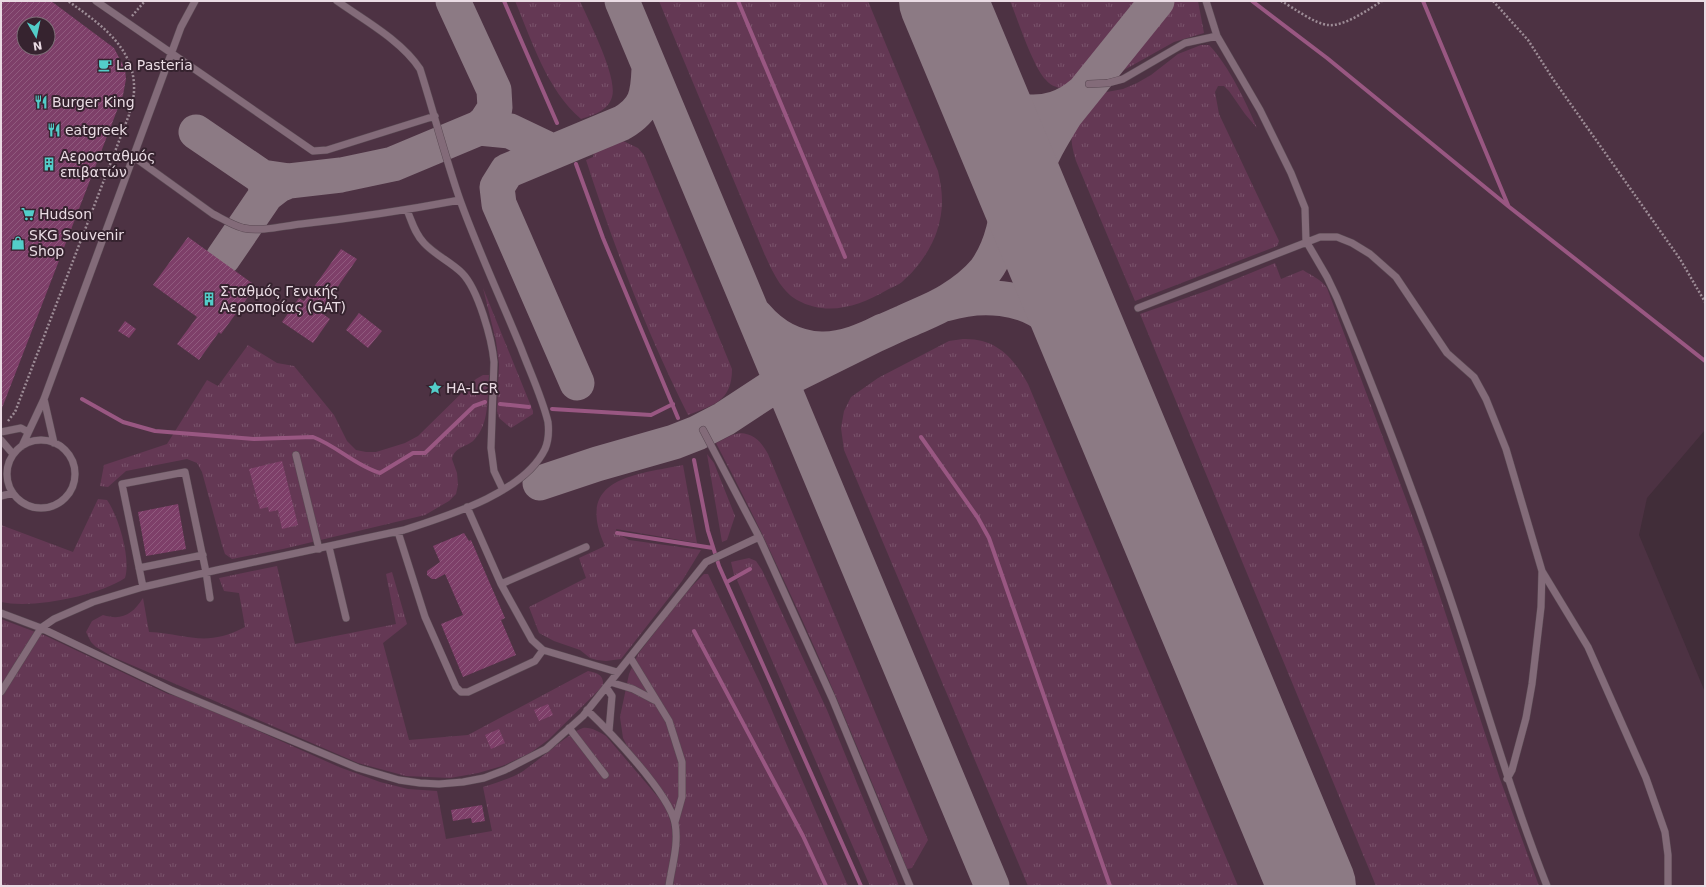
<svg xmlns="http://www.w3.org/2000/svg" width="1706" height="887" font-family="'DejaVu Sans',sans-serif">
<defs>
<pattern id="grass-tufts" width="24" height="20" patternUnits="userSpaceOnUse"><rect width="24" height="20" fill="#643854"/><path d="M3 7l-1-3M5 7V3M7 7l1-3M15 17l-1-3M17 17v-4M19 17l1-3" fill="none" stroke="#7a546c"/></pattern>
<pattern id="building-hatch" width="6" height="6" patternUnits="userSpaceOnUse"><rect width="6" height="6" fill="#7e3f69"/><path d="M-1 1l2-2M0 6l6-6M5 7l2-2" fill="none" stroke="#905a7e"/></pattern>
</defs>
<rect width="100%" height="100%" fill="#412d39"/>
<path fill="#4d3243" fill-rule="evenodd" d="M1,1H1705V430L1647,498L1639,535L1705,692V886H1ZM24,24H48V48H24Z"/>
<path fill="url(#grass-tufts)" d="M515,1H580C589,22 618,77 612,97C608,111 593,115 581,119C547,90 532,41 515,1Z
M659,1H868L938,171C943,193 944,209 937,231C932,247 918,268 905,279C901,284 893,287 887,290C859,306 828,317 797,300C780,290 772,270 764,253Z
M1010,1H1140L1076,82L1059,88C1054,86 1050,85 1046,80C1033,67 1018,20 1010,1Z
M1172,1H1198L1204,33L1174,42L1108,79Z
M1201,45H1209C1229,66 1246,102 1257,128L1245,114L1229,91L1224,86H1218L1215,92L1219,114L1279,241L1277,246L1135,301L1076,161C1065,126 1075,120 1096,94L1123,89L1137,83L1151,75L1178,54Z
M621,140L638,148L644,155L732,369C732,401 714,405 688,415C647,333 614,247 586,160L593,157L595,149L613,141Z
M1275,263L1281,279L1303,270C1312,276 1321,279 1327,288L1422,542L1500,779L1539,886H1376L1140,314L1209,290Z
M483,288L533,411V414L511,428L499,418L497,411L499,364L496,341Z
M963,339C996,338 1013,357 1028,384L1238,886H1028L844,450L841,428L844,411L851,397L878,378L949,341Z
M248,345L277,363L294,366L334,415L347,441L356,450L366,452H376L389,448L405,443L418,436L476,379L483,375H489C487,396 490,424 474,440C466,448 455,446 452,459L457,473L458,485L456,494L449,501L425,515L283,549L232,559L225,554L222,545L202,472L197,463L187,459L126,471L108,487L100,486L104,465L167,444L207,380L218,386Z
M740,433C755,434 761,442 768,454L928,840L912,868L907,869C849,724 789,581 716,443L732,435Z
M707,454L714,463L735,516L727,540L722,542Z
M683,465L697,543L616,529L617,533L629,540L701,550L682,581L621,659L606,661L597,660L590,658L580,650L554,641L539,633L529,607L586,578L579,558L605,546C574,478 634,475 683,465Z
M98,499L107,500C119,517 131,559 125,578C98,596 32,609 1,602V525L73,552Z
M749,558L756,561L762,570L827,710L899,886H870L737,580L749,569L734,575L731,562Z
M277,566L295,644L396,624L386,574L392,572L407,624L383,643L409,740L468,735L588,671C598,673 604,675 603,686L548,740L529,754L502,766L478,773L450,778L406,776L358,763L113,657L96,647L91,642L86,632L92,621L103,615C122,621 133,614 143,598L149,632C189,634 205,648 245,627L239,593L224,591L219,578Z
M704,574H708L760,683L848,886H673L679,827L673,808L632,755L623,738L620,717L629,674L638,654L685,593Z
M1,619L46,636L168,694L187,699L339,767L380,782L408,789L437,791L446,839L492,831L483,787C495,783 509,779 520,773C535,764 571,731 583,728C591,727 599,732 606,736L664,804C678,829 672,860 665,886H1Z"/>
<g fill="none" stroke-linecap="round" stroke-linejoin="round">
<path stroke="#995782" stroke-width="4" d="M504,1L557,123
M738,1L845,257
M1252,1L1327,58L1508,206L1705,361
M1423,1L1508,205
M576,164L603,238L678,418
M82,399L123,422L155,431L254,439L313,437C337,446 356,466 380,473L413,453H425L474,406L485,402
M500,404L529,407
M552,409L651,415L673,404
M921,437L978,518L989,538L1110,886
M694,460L708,531L719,566L861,886
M617,533L713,548
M727,582L750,569
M694,631L803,836L826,886"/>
<path stroke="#8c7a84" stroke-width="35" d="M453,1L494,90L495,108L486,122L479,128
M622,1L992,886
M977,83C1000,118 1051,121 1081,94
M196,132L262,177L266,187V195
M262,177L289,181L341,175L393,164L479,128L510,131L552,151
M1034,221C1032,211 1030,200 1031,190C1035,163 1052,137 1066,114L1157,1
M223,258L266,195L279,185L289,181
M945,304C981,293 1024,295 1053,321C1071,337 1085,360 1100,378
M756,316C773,336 795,348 821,349C850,350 878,333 904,322C919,315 936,309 950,300C963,292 975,283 985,271C1007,241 1008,204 1013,170
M577,383L499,204L497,187L507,171L622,123C646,109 648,95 649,69
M540,483L597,464L674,442L697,433L724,419L782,381L883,331
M1303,866L1325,886"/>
<path stroke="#8c7a84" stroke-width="88" d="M943,1L1312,886"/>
</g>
<path fill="url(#building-hatch)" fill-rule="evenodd" d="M1,1H51L114,48L125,69L126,79L123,95L2,408ZM24,24H48V48H24Z
M188,237L256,286L221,334L219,332L199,360L177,344L197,317L153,285Z
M341,249L357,259L320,312L330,319L313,343L282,322L299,298L304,301Z
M359,313L382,331L368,348L346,330Z
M125,321L136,329L129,338L118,331Z
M282,461L298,525L282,529L278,510L269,512L268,507L260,509L249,469Z
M178,504L186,549L146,556L138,512Z
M464,533L469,541L471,540L505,618L501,620L516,655L463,677L441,624L463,615L445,574L436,579H432L427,575V571L440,562L433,546Z
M548,704L553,715L539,721L534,710Z
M499,729L505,743L491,749L485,735Z
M482,805L485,821L472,823L471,818L453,821L451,810Z"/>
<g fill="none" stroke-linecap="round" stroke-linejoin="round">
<g stroke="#5a4953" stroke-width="8">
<path id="service" d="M96,1L313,151L327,150L435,116
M1206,1L1217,36L1260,110L1291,173L1305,208L1306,241L1327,277L1337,298C1374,388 1409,479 1441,571C1478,676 1506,783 1547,886
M1089,84L1108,83L1123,79L1185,43L1217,36
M134,157L213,214C223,219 232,225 243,228C261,232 283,226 301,224C354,218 407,210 460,200
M407,210C412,222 415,234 424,243C435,255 451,262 462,273C478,289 492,339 494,362L491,448L494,471L503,490
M1138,308L1320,237H1337L1352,243L1370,254L1396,277L1447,353L1474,377L1486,399L1506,449L1542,571L1541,607L1532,684L1526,718L1512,770L1507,779
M44,399L54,443
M703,430L759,537L832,698L910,886
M1,432L21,428L28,432
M1,440L13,454
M7 474a34 34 0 1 1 68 0a34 34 0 1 1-68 0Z
M22,446L44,399L181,27L195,1
M296,455L319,549
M1,496L13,493
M467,507L501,584L532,640L543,650L617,672
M398,532L425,617L456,687L461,692H468L535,661L543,650
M329,547L346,618
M139,568L203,555
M1542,571L1588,647L1646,778L1665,832L1668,855V886
M501,584L586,547
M143,587L122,484L185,472L206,572L210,598
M1,613L41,628L171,690L358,768L399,780L420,783L439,784L463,782L484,778L505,770L546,749L583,716L706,562L759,537
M630,657L669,721L682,762V797L675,822
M610,682L633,689L654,700
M606,687L612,696L609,731
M1,692L41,628L54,619L93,602L143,587L217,570L404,530C447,516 524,493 545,449C548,442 549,431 548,422C542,397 530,372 521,348C501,299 478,250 460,200C445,157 434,113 420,69C402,41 364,20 337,1
M587,710C610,732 669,793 675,823C679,844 672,865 669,886
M569,728L605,775"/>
</g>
<path stroke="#9d8c96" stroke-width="2.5" stroke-dasharray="2 2" stroke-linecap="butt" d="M1281,1C1294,8 1315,24 1328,25C1344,27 1369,9 1382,1
M1493,1L1528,40L1553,79L1680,259L1705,302
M132,16L144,2
M8,421L15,412L129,115C130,108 134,99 134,91C136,48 99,23 68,1"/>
<use href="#service" stroke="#836b79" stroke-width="7"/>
</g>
<defs>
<g id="cafe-bare" transform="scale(1.08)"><path d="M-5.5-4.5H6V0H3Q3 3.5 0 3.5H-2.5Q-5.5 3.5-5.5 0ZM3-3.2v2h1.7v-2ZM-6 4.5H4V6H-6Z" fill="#53cdc9" stroke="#36232f" stroke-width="2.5" paint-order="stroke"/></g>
<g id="restaurant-bare" transform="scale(1.08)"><path d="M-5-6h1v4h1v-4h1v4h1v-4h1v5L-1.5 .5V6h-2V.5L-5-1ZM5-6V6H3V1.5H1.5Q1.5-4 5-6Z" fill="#53cdc9" stroke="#36232f" stroke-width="2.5" paint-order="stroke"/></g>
<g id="building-bare" transform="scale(1.08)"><path d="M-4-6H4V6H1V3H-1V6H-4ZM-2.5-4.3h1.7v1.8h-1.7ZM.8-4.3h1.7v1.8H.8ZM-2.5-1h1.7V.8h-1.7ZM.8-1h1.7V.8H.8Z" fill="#53cdc9" stroke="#36232f" stroke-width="2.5" paint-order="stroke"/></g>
<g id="supermarket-bare" transform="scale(1.08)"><path d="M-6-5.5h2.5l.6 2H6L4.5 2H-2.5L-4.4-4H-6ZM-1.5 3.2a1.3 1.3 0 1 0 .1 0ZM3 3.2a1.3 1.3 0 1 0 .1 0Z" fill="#53cdc9" stroke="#36232f" stroke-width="2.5" paint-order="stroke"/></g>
<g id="shop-bare" transform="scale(1.08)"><path d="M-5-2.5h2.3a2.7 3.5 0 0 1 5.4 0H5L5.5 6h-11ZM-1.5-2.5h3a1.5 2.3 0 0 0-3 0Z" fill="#53cdc9" stroke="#36232f" stroke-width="2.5" paint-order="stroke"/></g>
<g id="sight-bare" transform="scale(1.08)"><path d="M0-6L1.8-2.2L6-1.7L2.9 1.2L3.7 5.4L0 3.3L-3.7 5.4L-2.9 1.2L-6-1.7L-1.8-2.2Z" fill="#53cdc9" stroke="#36232f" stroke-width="2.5" paint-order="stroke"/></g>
</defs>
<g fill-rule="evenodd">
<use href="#cafe-bare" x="105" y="65"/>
<use href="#restaurant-bare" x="41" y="102"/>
<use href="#restaurant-bare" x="54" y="130"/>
<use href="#building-bare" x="49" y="164"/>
<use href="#supermarket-bare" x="28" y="214"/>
<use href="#shop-bare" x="18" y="243"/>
<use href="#building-bare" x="209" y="299"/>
<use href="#sight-bare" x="435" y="388"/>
</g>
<g text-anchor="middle" stroke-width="4" stroke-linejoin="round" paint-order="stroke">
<g font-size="14" fill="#eadce4" stroke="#36232f" text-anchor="start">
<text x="116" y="70">La Pasteria</text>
<text x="52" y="107">Burger King</text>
<text x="65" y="135">eatgreek</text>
<text x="60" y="161">Αεροσταθμός<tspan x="60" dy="16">επιβατών</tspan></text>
<text x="39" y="219">Hudson</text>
<text x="29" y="240">SKG Souvenir<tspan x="29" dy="16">Shop</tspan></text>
<text x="220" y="296">Σταθμός Γενικής<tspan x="220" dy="16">Αεροπορίας (GAT)</tspan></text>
<text x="446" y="393">HA-LCR</text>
</g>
</g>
<rect width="1706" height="887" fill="none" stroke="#eadce4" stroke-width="4"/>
<g transform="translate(36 36) rotate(171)"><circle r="19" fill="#36232f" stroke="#7e6d77"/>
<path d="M0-3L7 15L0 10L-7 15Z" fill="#53cdc9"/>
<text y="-6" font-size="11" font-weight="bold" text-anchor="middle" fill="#eadce4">N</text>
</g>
</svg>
